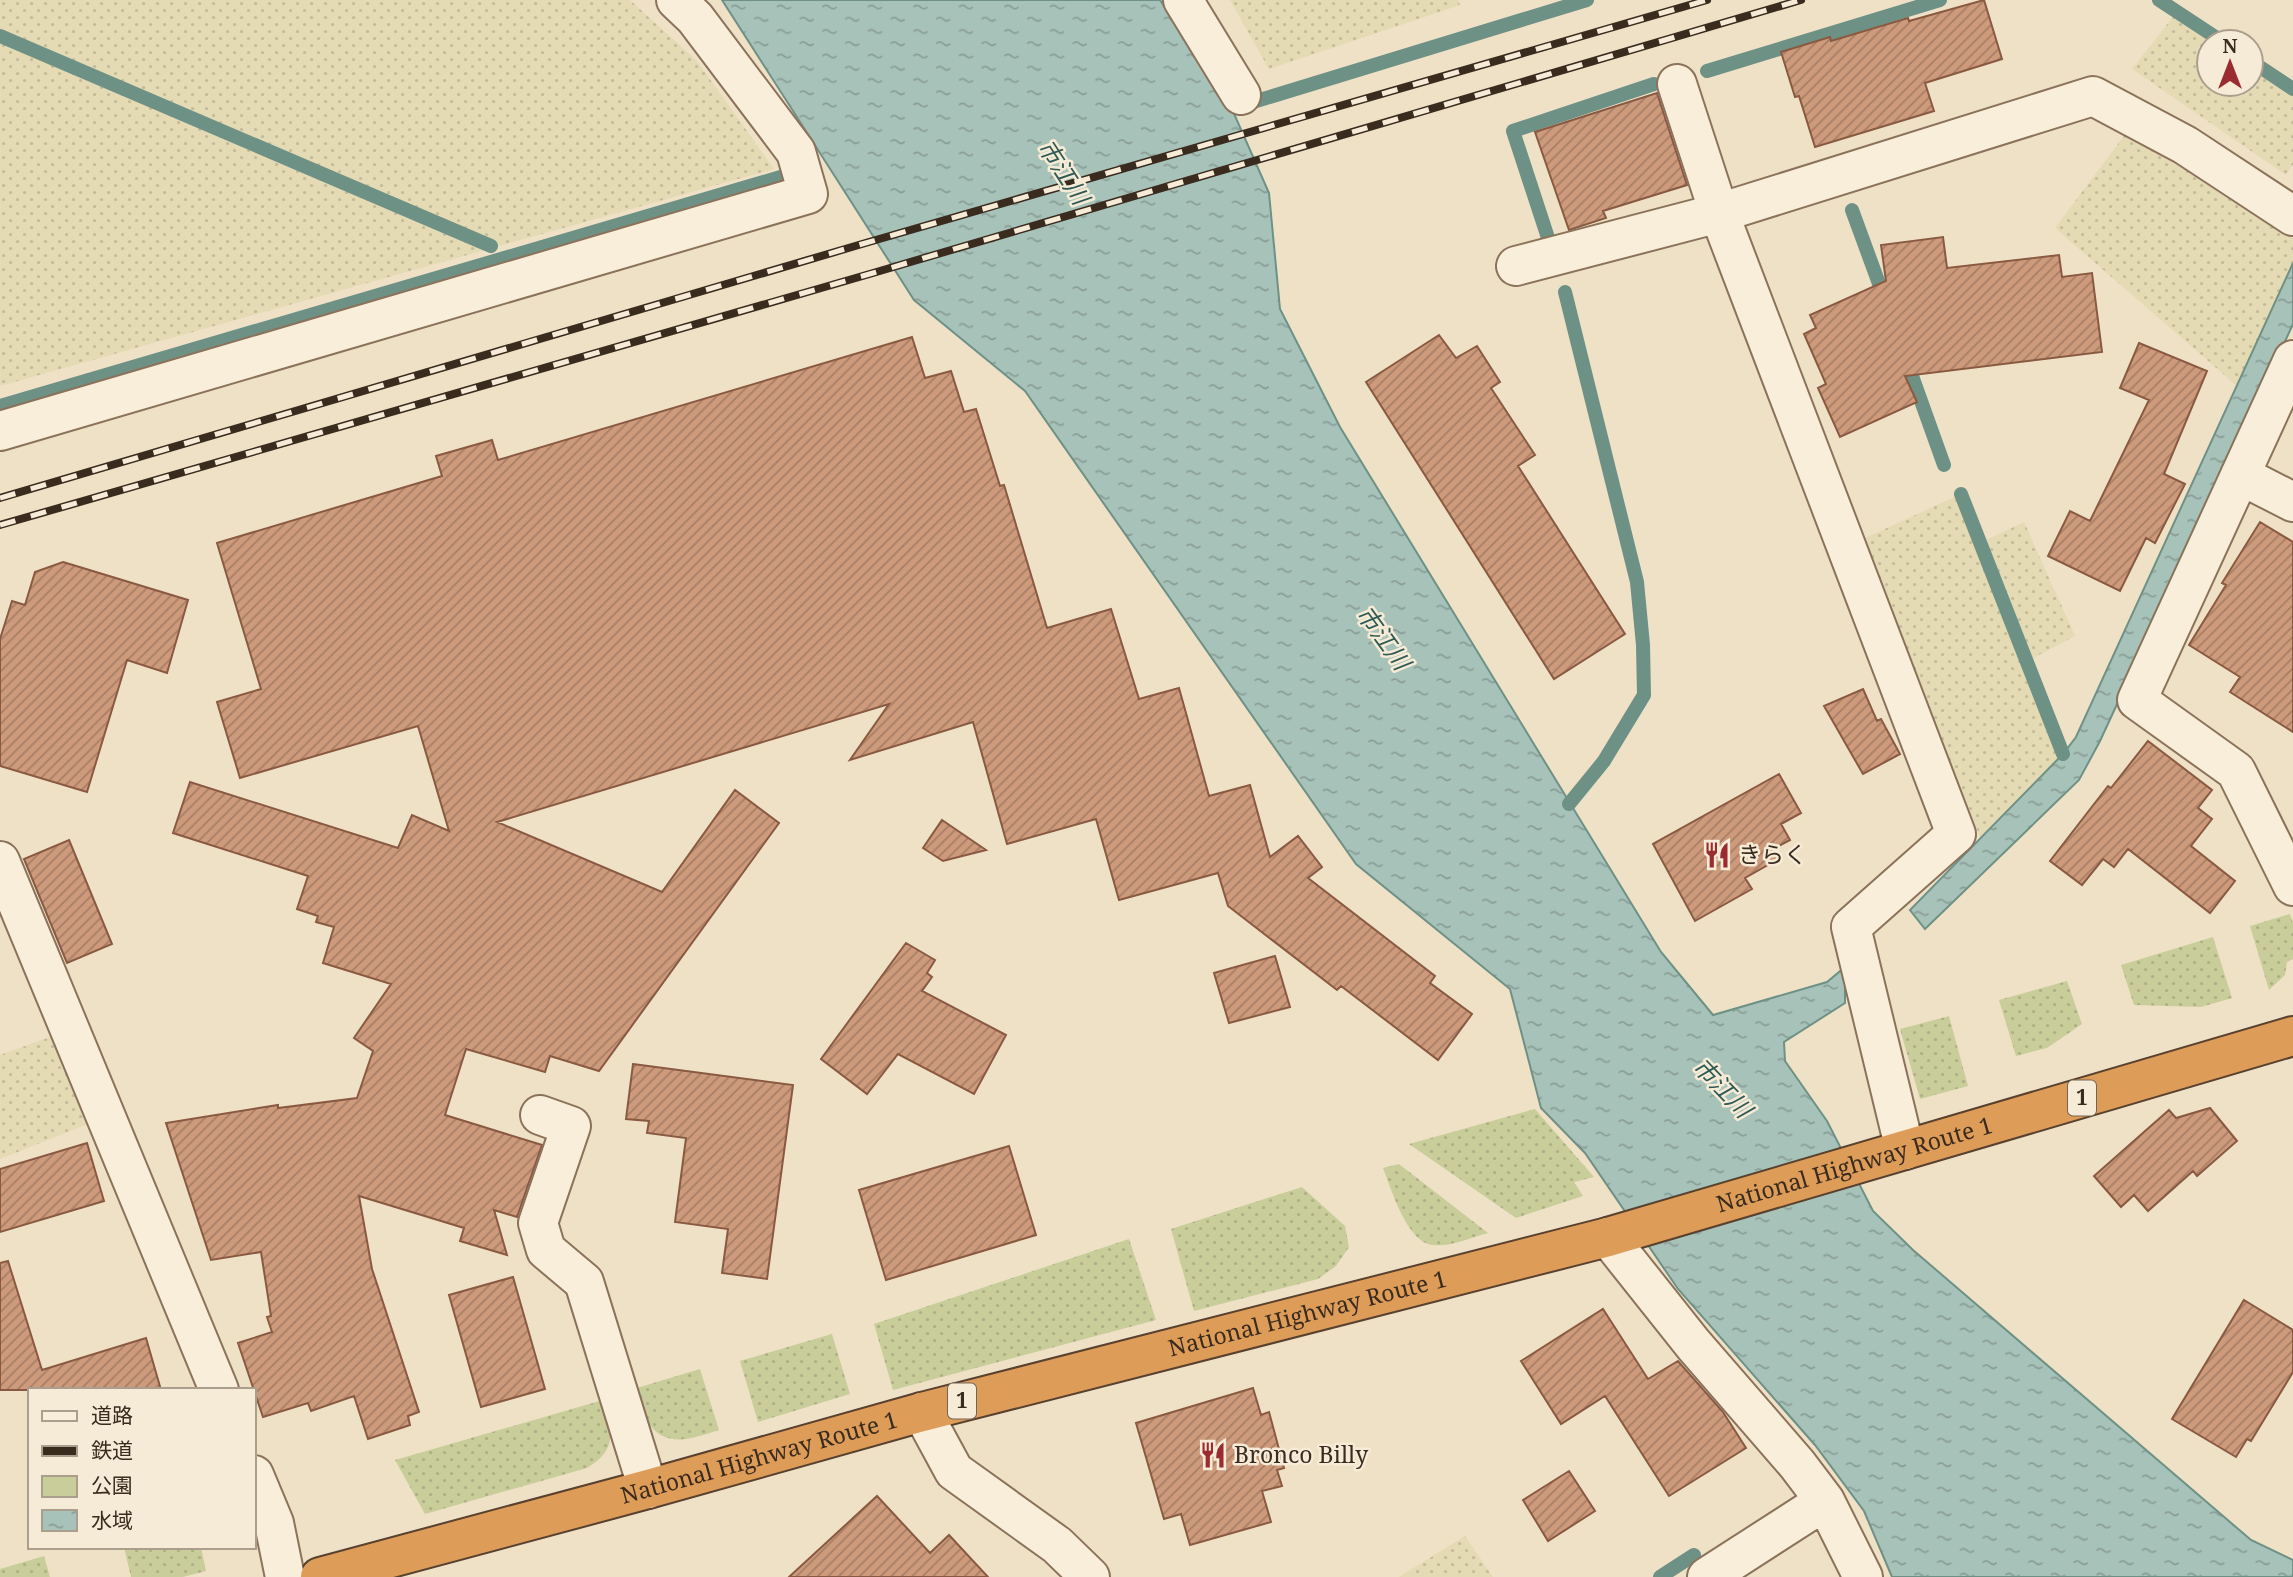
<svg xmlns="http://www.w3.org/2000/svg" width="2293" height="1577" font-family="'Noto Serif','Noto Sans JP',serif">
<defs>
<pattern id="farmland-dots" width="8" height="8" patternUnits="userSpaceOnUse" patternTransform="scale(1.75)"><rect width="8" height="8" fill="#e4dab3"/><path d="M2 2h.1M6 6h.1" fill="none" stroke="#c4bb9a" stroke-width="1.8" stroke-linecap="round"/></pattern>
<pattern id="green-dots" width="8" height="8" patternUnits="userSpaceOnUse" patternTransform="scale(1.75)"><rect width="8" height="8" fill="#c9cd9a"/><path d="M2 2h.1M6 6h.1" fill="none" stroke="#adb084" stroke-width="1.8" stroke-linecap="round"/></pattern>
<pattern id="water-ripples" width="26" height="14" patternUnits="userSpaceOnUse" patternTransform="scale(1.75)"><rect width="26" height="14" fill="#a7c2b9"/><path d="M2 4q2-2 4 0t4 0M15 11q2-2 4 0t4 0" fill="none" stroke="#899e96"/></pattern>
<pattern id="building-hatch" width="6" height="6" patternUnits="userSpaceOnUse" patternTransform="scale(1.75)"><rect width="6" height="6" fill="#cd9a7c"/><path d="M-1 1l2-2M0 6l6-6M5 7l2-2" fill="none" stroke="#a77e65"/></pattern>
</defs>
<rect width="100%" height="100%" fill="#efe1c6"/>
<path fill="url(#farmland-dots)" d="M0,0H630L697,61L774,169L0,386Z
M1230,0H1458L1460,5L1269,69Z
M2177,12L2223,42H2209V84H2251V61L2293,89V164L2286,175L2132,69Z
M2127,132L2181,153L2293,238V263L2237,386L2055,228Z
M1961,494L1980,543L2024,522L2075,636L2026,662L2063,754L1981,840L1863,539Z
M53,1036L88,1124L0,1159V1055Z
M1465,1536L1493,1577H1399Z"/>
<path fill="url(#green-dots)" d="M2290,914L2293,923V959L2287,962L2285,975L2269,990L2250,926Z
M2213,937L2232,998L2201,1007L2134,1005L2121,965Z
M2067,981L2082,1024L2047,1048L2016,1056L1999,1000Z
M1949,1016L1968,1086L1920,1099L1900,1029Z
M1535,1109L1594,1177L1574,1182L1583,1196L1516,1218L1409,1144Z
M1399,1164L1488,1233C1470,1238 1451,1247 1433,1245C1407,1243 1391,1188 1383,1168Z
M1302,1187L1345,1226L1349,1247L1336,1266L1318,1279L1194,1311L1171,1229Z
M1129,1239L1156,1320L893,1390L874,1324Z
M832,1334L850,1394L758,1422L740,1361Z
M700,1369L719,1430C694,1438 665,1450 647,1421C642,1412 640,1398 637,1388Z
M603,1400C613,1429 618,1450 587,1468L425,1514L395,1460Z
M124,1547H201L206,1571L183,1577H131Z
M44,1556L50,1577H0V1569Z"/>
<path fill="url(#water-ripples)" stroke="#6e9186" stroke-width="2" d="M722,0H1160L1232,109L1269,193L1280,309L1340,427L1661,952L1713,1015L1827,982L1845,967V1003L1784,1042L1785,1061L1827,1121L1873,1211L1913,1250L2251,1540L2293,1560V1577H1892L1864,1511L1815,1445L1678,1289L1585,1153L1541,1108L1510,989L1356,864L1025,391L914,300Z
M2293,263V324L2100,741L2079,780L1925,929L1910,910L2063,754L2076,737Z"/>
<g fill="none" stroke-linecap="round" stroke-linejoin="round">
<path stroke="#6e9186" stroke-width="14" d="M2159,0L2223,42
M0,36L491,246
M2251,61L2293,89
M1707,71L1940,0
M1240,106L1587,0
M1852,210L1885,300
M1551,247L1513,131L1654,84
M1565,292L1637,582L1643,645L1644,695L1604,761L1569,804
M1906,359L1944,465
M0,406L784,176
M1961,494L2063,754
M1660,1577L1694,1555"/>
</g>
<path fill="url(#building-hatch)" stroke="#895a41" stroke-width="2" d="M1984,0L2002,59L1925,83L1934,111L1815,147L1799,96L1795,97L1781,52L1830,37L1831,41L1908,18L1909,21Z
M1657,93L1687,185L1603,211L1606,218L1569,230L1535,132Z
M1943,237L1947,268L2059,255L2062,277L2092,273L2102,352L1905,376L1917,402L1840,437L1818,388L1826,384L1804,334L1816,328L1810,315L1886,281L1881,245Z
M1439,335L1456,358L1477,346L1500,382L1491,388L1535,455L1518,466L1625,634L1554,679L1366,382Z
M912,337L925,378L951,371L964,412L976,409L1000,486L1004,485L1047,628L1111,609L1139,699L1179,688L1209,796L1250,785L1270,857L1298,836L1322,867L1308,878L1435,976L1430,983L1472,1014L1438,1060L1341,986L1337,990L1228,906L1218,873L1119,900L1096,819L1007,844L973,722L850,760L889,704L497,822L662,892L735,790L779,823L599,1071L550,1056L545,1072L466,1049L445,1115L542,1145L517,1217L494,1210L507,1255L460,1241L464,1228L359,1196L372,1269L419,1412L408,1416L410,1425L368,1439L354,1396L311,1411L308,1403L263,1417L238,1343L272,1332L267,1317L271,1316L261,1252L211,1260L166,1123L278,1105V1108L357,1098L373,1051L354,1038L391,984L323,963L334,927L316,922L318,916L297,909L308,876L173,833L190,782L398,848L412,815L449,831L418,726L240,778L217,702L261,689L217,543L442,476L436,456L492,440L498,460Z
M2139,343L2207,371L2164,474L2185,484L2155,543L2146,538L2120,591L2048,556L2070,511L2090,521L2149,400L2120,388Z
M2260,522L2293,542V732L2230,692L2240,677L2189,645L2226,585L2222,583Z
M63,562L188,600L167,673L127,660L87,792L0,766V639L12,601L25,605L35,572Z
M1863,689L1877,721L1881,719L1900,754L1863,774L1824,706Z
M2148,741L2212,790L2198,808L2212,819L2191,846L2235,881L2210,913L2128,849L2114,867L2103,859L2082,885L2050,861L2108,786L2111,788Z
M1779,774L1801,813L1781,824L1790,840L1775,848L1780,858L1745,878L1752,889L1695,921L1653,844Z
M942,820L986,850L943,861L923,848Z
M69,840L112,944L67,963L24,859Z
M906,943L935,960L927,973L932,977L922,991L1006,1035L974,1094L898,1054L867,1094L821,1059Z
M1275,956L1290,1007L1229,1023L1214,973Z
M633,1064L793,1085L767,1279L722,1273L728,1229L675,1222L686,1138L647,1133L649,1121L626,1119Z
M2210,1108L2237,1141L2197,1176L2193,1171L2148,1211L2134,1195L2121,1207L2094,1176L2169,1110L2176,1118Z
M87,1143L104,1201L0,1232V1169Z
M1009,1146L1036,1235L886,1280L859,1190Z
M8,1261L42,1370L146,1338L161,1390H0V1263Z
M513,1277L545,1389L481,1407L449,1295Z
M2244,1300L2293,1330V1372L2251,1441L2247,1439L2236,1457L2172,1419Z
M1603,1309L1648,1379L1678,1361L1723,1412L1746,1448L1669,1496L1605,1396L1561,1424L1521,1361Z
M1253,1388L1261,1415L1269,1412L1284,1468L1277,1470L1282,1486L1262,1491L1271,1522L1190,1545L1181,1514L1164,1519L1136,1423Z
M1569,1471L1595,1511L1548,1541L1523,1500Z
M877,1496L930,1553L949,1535L988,1577H789Z"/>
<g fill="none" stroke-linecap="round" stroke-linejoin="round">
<g stroke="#8a725b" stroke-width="42">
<path id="minor" d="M1183,0L1241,95
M1516,266L1719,213L1677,84
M2293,360L2137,700L2236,771L2293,886
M0,431L808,194L796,152L695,18L676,0
M2240,475L2293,502
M0,861L219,1390
M540,1115L571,1126L538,1223L546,1250L584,1282L648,1489
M1905,1150L1851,927L1956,834L1719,213L2093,96L2185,145L2293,216
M1608,1237L1693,1344L1797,1464L1825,1501L1863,1577
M922,1412L954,1471L1057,1545L1090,1577
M254,1475L274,1523L285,1577
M1707,1577L1825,1501"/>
</g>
<g stroke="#58412f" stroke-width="42">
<g id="highway">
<path id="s1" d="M320,1577L648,1489L922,1412L1608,1237L2293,1036"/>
</g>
</g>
<use href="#minor" stroke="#f9eed9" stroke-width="38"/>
<use href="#highway" stroke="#dd9c57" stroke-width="38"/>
<g stroke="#3a2b1f" stroke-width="8">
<path id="rail" d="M0,498L862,244L1707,0
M0,525L873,273L1801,0"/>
</g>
<use href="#rail" stroke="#f6ebd6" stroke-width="5" stroke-dasharray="16" stroke-linecap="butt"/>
</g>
<defs>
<g id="restaurant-bare" transform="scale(2.1)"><path d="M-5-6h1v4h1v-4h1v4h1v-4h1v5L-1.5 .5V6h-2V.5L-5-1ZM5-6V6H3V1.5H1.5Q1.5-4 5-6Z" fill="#992b31" stroke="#f6ebd6" stroke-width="2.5" paint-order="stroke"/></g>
</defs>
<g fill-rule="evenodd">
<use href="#restaurant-bare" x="1717" y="855"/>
<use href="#restaurant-bare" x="1213" y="1455"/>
</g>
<g text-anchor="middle" stroke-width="5" stroke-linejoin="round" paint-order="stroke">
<g fill="#f6ebd6" stroke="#726556" stroke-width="2">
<rect x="2068" y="1080.5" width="28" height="35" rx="5"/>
<rect x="948" y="1383.5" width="28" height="35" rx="5"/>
</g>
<g font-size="21" font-weight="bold" fill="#3a2b1f">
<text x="2082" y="1105">1</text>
<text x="962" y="1408">1</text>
</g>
<g font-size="23" fill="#3a2b1f" stroke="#f6ebd6" text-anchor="start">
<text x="1738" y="863">きらく</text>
<text x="1234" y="1463">Bronco Billy</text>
</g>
<g font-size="23" fill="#3a2b1f" stroke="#f6ebd6">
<text dy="8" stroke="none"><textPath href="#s1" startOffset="1589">National Highway Route 1</textPath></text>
<text dy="8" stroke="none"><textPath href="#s1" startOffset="1022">National Highway Route 1</textPath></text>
<text dy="8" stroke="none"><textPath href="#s1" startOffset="455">National Highway Route 1</textPath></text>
</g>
<g font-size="24" font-style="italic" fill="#2f5a55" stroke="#f6ebd6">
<text transform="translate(1063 172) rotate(57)" y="8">市江川</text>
<text transform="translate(1383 638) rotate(54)" y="8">市江川</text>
<text transform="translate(1722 1088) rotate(46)" y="8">市江川</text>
</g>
</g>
<rect x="28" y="1388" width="228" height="161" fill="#f6ebd6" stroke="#ab9e8d" stroke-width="2"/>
<rect x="42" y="1411" width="35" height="10" fill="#f9eed9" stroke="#ab9e8d" stroke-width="2"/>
<text x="91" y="1423" font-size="21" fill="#3a2b1f">道路</text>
<rect x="42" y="1446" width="35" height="10" fill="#3a2b1f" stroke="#ab9e8d" stroke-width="2"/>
<text x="91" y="1458" font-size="21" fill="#3a2b1f">鉄道</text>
<rect x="42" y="1476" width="35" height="21" fill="#c9cd9a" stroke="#ab9e8d" stroke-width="2"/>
<text x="91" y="1493" font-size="21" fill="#3a2b1f">公園</text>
<rect x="42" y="1510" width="35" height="21" fill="url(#water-ripples)" stroke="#ab9e8d" stroke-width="2"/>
<text x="91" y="1528" font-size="21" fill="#3a2b1f">水域</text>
<g transform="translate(2230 63)"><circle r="33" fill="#f6ebd6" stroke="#ab9e8d" stroke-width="2"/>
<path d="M0-5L12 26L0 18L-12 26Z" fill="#992b31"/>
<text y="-10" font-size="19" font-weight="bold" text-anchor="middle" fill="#3a2b1f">N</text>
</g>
</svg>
